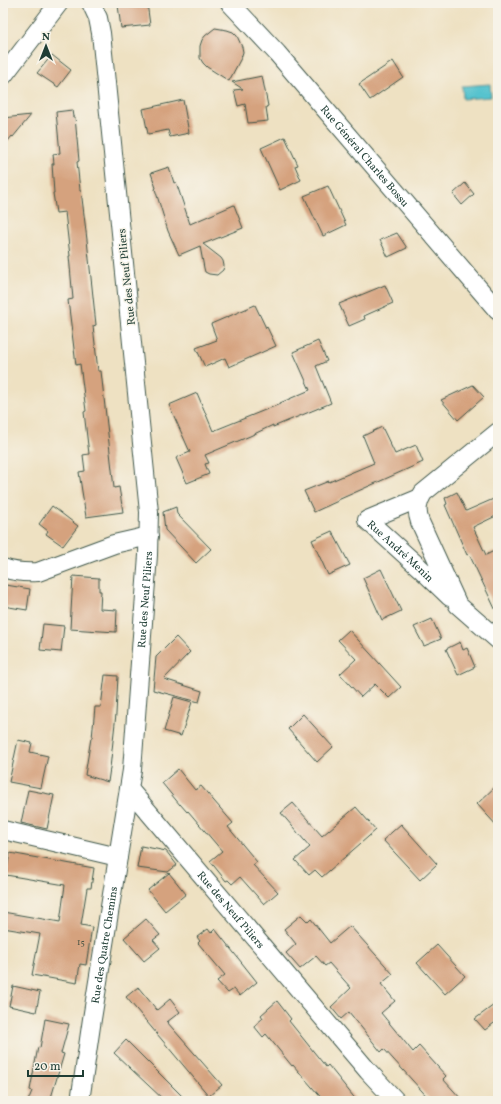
<svg xmlns="http://www.w3.org/2000/svg" width="501" height="1104" font-family="Vollkorn,serif">
<rect width="100%" height="100%" fill="#f7f3e8"/>
<filter id="ink" filterUnits="userSpaceOnUse"><feTurbulence type="fractalNoise" baseFrequency=".025" numOctaves="2"/><feDisplacementMap in="SourceGraphic" scale="8" xChannelSelector="R" yChannelSelector="G"/><feConvolveMatrix kernelMatrix="1 2 1 2 8 2 1 2 1" color-interpolation-filters="sRGB"/></filter>
<filter id="wash" filterUnits="userSpaceOnUse"><feTurbulence type="fractalNoise" baseFrequency=".012" numOctaves="4" result="noise"/><feDisplacementMap in="SourceGraphic" scale="16" xChannelSelector="R" yChannelSelector="G"/><feGaussianBlur stdDeviation="0.9" result="paint"/><feColorMatrix in="noise" values="0 0 0 0 0 0 0 0 0 0 0 0 0 0 0 0 0 1.4 0 .05"/><feComposite in="paint" operator="in"/></filter>
<g filter="url(#wash)">
<rect width="100%" height="100%" fill="#eee1c2"/>
<path fill="#56c3ce" stroke="#3a8081" d="M490,84L491,97L463,99L462,86Z"/>
<g id="blocks">
<path fill="#d5a27e" d="M137,3H147L150,25L121,28L118,5Z
M215,28L227,30L233,32L237,36L242,47L243,52L241,58L229,81L207,67L203,63L200,58V46L202,40L205,36Z
M52,55L71,70L58,87L37,73Z
M393,61L403,77L370,100L359,84Z
M262,76L268,106L266,107L268,121L248,123L245,104L238,106L234,90L243,89L232,82Z
M183,100L189,133L170,137L168,130L148,134L143,109Z
M72,110L73,117H75L79,161L77,162L80,190H81L87,240L96,325L93,326L98,371H101L114,488L119,487L123,512L86,517L79,472L85,471L83,455L89,454L84,412L86,411L80,364L76,365L68,300L73,299L69,256H70L65,212L56,213L53,193H54L52,164H54L53,154L60,153L56,112Z
M31,115L13,137L12,136L3,147V118Z
M285,137L298,165L295,166L301,180L280,190L261,148Z
M169,167L174,183L176,182L190,224L234,205L243,228L203,244L221,258L223,261L224,266L223,270L217,275L209,274L205,272L204,268L200,246L179,255L168,231L155,189L156,188L151,173Z
M465,183L474,194L462,205L453,194Z
M328,186L346,225L323,236L304,196Z
M397,233L407,248L388,257L380,240Z
M385,285L393,303L364,316L365,319L349,326L339,304Z
M255,305L266,328L267,327L276,346L229,367L225,358L205,367L196,348L217,340L211,324Z
M318,341L327,361L316,366L331,403L273,427V425L250,436L205,455L209,463L205,464L209,474L187,483L176,458L190,452L169,405L197,393L213,431L280,404V403L310,390L293,352Z
M473,385L484,397L458,420L441,400Z
M382,427L395,454L416,445L423,462L338,500V501L314,512L304,491L329,481V482L374,463L363,436Z
M457,492L466,511L498,497V515L473,527L486,555L494,551L498,560V615L469,554L467,555L445,505L447,504L445,498Z
M52,506L78,526L63,546L46,534L48,531L39,524Z
M176,507L177,514L211,549L196,563L165,530L163,512Z
M332,531L350,565L328,575L312,540Z
M381,569L401,611L382,620L363,578Z
M73,576L99,578V591H101L100,609L117,610L116,632L70,629Z
M6,585L30,589L27,610L3,606V600Z
M432,619L441,639L424,646L414,627Z
M43,624L64,626L61,652L40,650Z
M349,630L401,687L389,698L375,684L361,697L340,674L356,659L338,640Z
M176,637L190,652L164,679L202,691L199,702L153,690L156,657Z
M460,642L463,650L467,648L475,667L458,675L446,649Z
M105,675L118,676L116,714L110,768L108,782L85,775L91,738H92L95,707H101Z
M174,697L192,702L181,736L164,731Z
M303,714L333,747L317,762L288,729Z
M18,740L32,743L30,752L48,756L41,788L9,782Z
M178,769L195,790L201,786L233,823L228,827L257,862L253,865L278,892L264,904L240,877L232,884L228,880L226,881L210,861L222,851L188,811L187,812L180,804V805L162,783Z
M498,784V827L477,804Z
M28,790L54,795L47,829L21,823Z
M293,803L322,836L356,807L376,830L322,877L315,870L309,875L295,860L310,847L281,813Z
M401,824L437,864L420,880L383,840Z
M141,846L166,851L177,865L168,872L137,868Z
M10,853L94,868L91,888H87L81,925L92,927L86,965L80,964L77,983L32,975L40,934L3,928V912L60,922L65,885L6,875Z
M169,873L186,894L165,911L148,890Z
M301,915L308,922L311,919L330,943L350,926L393,974L381,984L395,1001L381,1013L413,1052L419,1046L446,1076L443,1079L463,1101H431L384,1049L381,1052L349,1012L341,1019L331,1007L351,988L329,963L325,966L316,956L300,969L286,953L296,944L284,929Z
M146,919L160,935L153,940L160,948L144,961L124,938Z
M208,929L211,933L215,929L257,982L240,996L234,989L228,993L217,981L225,975L198,943L200,941L197,937Z
M437,945L465,976L445,994L417,963Z
M13,986L40,992L36,1012L9,1006Z
M138,987L157,1010L170,999L180,1012L167,1022L222,1085L209,1096L126,997Z
M277,1001L291,1019L289,1021L326,1067L328,1065L357,1101H324L293,1065L292,1066L266,1034L263,1037L254,1026L263,1018L261,1015Z
M498,1002V1020L485,1030L475,1019Z
M45,1019L69,1024L61,1053L64,1054L50,1101H28L32,1091L30,1090L38,1047L40,1048Z
M126,1040L187,1101H165L114,1053Z"/>
</g>
</g>
<g filter="url(#ink)">
<use href="#blocks" fill-opacity="0" stroke="#3e5649" stroke-width="1"/>
<g fill="none" stroke-linecap="round" stroke-linejoin="round">
<g stroke="#3e5649" stroke-width="20">
<g id="minor">
<path id="s1" d="M230,3L277,53L498,311"/>
<path d="M3,76L59,3"/>
<path d="M498,432L423,493C417,503 416,511 420,522L458,605L498,640"/>
<path id="s2" d="M420,498L367,520L421,569L450,597"/>
<path d="M3,568C15,572 25,573 38,572L114,544L149,536"/>
<path id="s3" d="M129,789L368,1071L396,1101"/>
<path d="M3,830L118,857"/>
<path id="s4" d="M80,1101L92,1019L132,770L148,555L149,512L143,453L101,33L98,18L91,3"/>
</g>
</g>
<use href="#minor" stroke="#fff" stroke-width="18"/>
</g>
</g>
<g text-anchor="middle" stroke-width="3" stroke-linejoin="round" paint-order="stroke">
<g font-size="9" fill="#4c5646">
<text x="81" y="945">15</text>
</g>
<g font-size="11" fill="#1f3d34" stroke="#f7f3e8">
<text dy="4" stroke="none"><textPath href="#s1" startOffset="204">Rue Général Charles Bossu</textPath></text>
<text transform="translate(126 277) rotate(-96)" y="4">Rue des Neuf Piliers</text>
<text dy="4" stroke="none"><textPath href="#s2" startOffset="103">Rue André Menin</textPath></text>
<text dy="4" stroke="none"><textPath href="#s4" startOffset="506">Rue des Neuf Piliers</textPath></text>
<text dy="4" stroke="none"><textPath href="#s3" startOffset="158">Rue des Neuf Piliers</textPath></text>
<text dy="4" stroke="none"><textPath href="#s4" startOffset="158">Rue des Quatre Chemins</textPath></text>
</g>
</g>
<rect width="501" height="1104" fill="none" stroke="#f7f3e8" stroke-width="16"/>
<g transform="translate(46 46)" stroke="#f7f3e8" stroke-width="3" paint-order="stroke">
<path d="M0-3L7 15L0 10L-7 15Z" fill="#1f3d34"/>
<text y="-6" font-size="11" font-weight="bold" text-anchor="middle" fill="#1f3d34">N</text>
</g>
<path d="M28 1070v6h55v-6" fill="none" stroke="#1f3d34" stroke-width="2"/>
<text x="34" y="1070" font-size="12" fill="#1f3d34" stroke="#f7f3e8" stroke-width="3" paint-order="stroke">20 m</text>
</svg>
